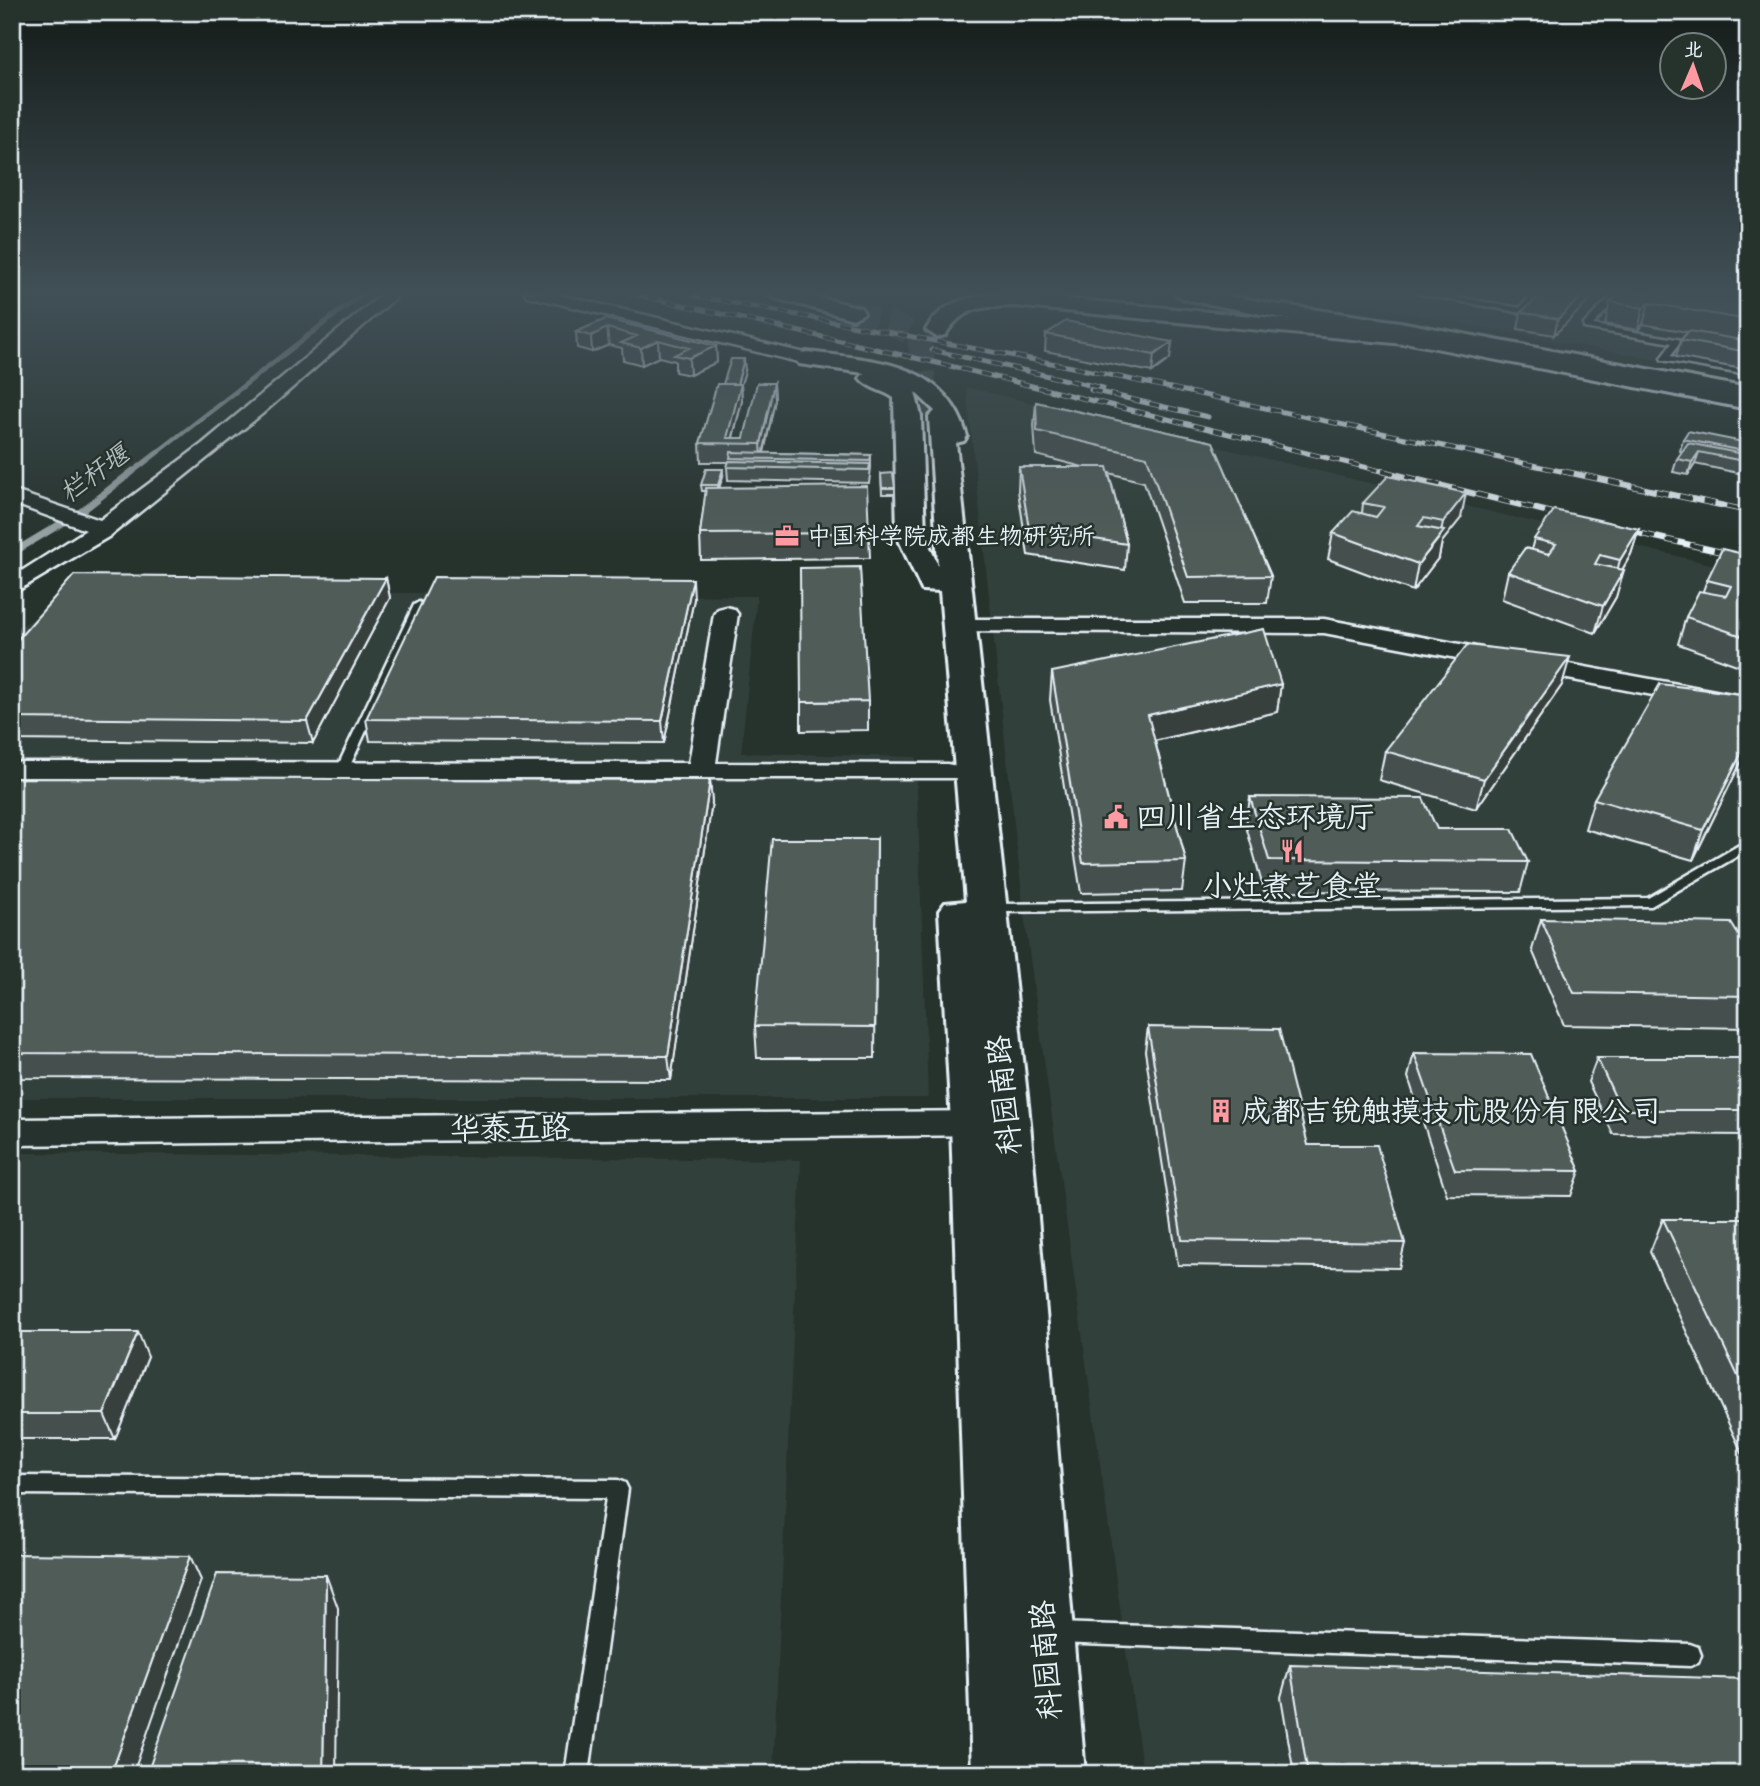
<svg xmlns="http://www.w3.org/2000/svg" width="1760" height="1786" font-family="'Indie Flower','LXGW WenKai TC',sans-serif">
<rect width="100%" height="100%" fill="#26332d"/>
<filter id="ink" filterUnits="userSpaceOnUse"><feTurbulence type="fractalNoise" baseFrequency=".0143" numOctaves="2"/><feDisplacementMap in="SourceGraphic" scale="14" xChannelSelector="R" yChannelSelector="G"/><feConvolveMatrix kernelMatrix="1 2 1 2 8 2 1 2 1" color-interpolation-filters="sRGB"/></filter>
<g filter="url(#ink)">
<path fill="#333f3a" d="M1301,293H1748V377Z
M966,387L1748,573V1774H1143L1025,922Z
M79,590L757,596L741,753L916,757L928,1098H12V632Z
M12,1153L801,1160L773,1774H12Z"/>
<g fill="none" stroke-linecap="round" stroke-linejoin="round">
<path stroke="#98a3a5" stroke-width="5" d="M131,473L363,293"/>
<path stroke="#98a3a5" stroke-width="7" d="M12,553L82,511L133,471"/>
<path stroke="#43504b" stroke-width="24" stroke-dasharray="24 11" stroke-linecap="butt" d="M853,313L891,323L918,337L922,352L925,417"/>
<g stroke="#e8f1f8" stroke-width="5">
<path id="lane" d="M1416,293H1432L1520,308L1533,293H1541L1522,313Z
M1614,293H1622L1593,325L1700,343V347H1697L1679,344L1670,356L1748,370V375L1662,360L1661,358L1672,343L1584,328V324Z
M419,602L424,605L348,770L346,773H338L336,770L414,605Z
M1748,840V850L1651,906L989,912L982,908L989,904L1648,898Z
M12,1476L618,1480L625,1483L628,1489L589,1774H565L606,1498L12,1494Z
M1056,1623L1690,1644L1698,1647L1701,1655L1698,1663L1690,1666L1056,1643L1048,1640L1045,1633L1048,1626Z"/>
</g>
<g stroke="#e8f1f8" stroke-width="5">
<path id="street" d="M383,293H401L262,414L110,536L12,594V577L86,530L12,503V490L100,520L202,444Z
M525,293H553L813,355L816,359L807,364L527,296Z
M726,607L734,609L738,614L716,763L947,764L957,766L960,772L957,778H12V762L689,763L714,614L718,609Z
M959,619H1324L1748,697V713L1324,633L951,631L947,626L951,621Z
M990,1111L1002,1114L1008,1123L1002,1132L990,1135L12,1145V1119Z"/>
</g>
<g stroke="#e8f1f8" stroke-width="6">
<path id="secondary" d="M769,293H802L861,308L864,313L853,319L772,297Z
M1014,294L1404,330L1415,337L1404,344L1014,306C981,307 964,306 945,335L937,337L926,330C944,296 980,295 1014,294Z
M807,352C874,360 945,361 967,436L964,441L956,443L1030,1123L1085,1774H972L951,1123L939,911L945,903L966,901L940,591L922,590L897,536L894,398C885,391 867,388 860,378L864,373L799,364L796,359L799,354ZM915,392L935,411L929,417L938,565L925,536L921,416Z"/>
</g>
<g stroke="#e8f1f8" stroke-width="6">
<path id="primary" d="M1174,293H1216L1748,395V409L1184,299Z"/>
</g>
<g stroke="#e8f1f8" stroke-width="6">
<path id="highway" d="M1283,305L1400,322L1748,388V402L1400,336L1275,316L1272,311Z"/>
</g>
<use href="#lane" fill="#26332d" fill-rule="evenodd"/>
<use href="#street" fill="#26332d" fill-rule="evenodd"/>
<use href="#secondary" fill="#26332d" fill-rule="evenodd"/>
<use href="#primary" fill="#26332d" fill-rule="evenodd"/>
<use href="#highway" fill="#26332d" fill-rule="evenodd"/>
<g stroke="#e8f1f8" stroke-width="5">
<path id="rail-far1" d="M629,293L946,365L1389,473
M681,293L1072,367L1570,473
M932,350L1103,388
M1091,390L1208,417"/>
</g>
<g stroke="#e8f1f8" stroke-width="6">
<path id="rail" d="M1382,471L1569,517
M1562,471L1748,511
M1620,529L1748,558"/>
</g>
<use href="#rail-far1" stroke="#26332d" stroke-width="3.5" stroke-dasharray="10" stroke-linecap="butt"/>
<use href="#rail" stroke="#26332d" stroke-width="4.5" stroke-dasharray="12" stroke-linecap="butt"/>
</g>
<path fill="#454f4d" stroke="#e8f1f8" stroke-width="2" d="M1597,293L1554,335L1518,329L1521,312Z
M1748,293V370L1676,357L1681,340L1687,332L1643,324L1638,330L1605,324L1610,302Z
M606,319L716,346L717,362L690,375L675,372V361L659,357L642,365L623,360L622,348L609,345L592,352L577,348L576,332Z
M1046,334L1172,342L1170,359L1152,372L1045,351Z
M745,371L741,384L742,401L733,438H744L774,383L775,400L764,453L871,455V468L869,483L728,480L727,467L729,462H701L700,443L723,384Z
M1036,402L1213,442L1271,576L1267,603H1185L1144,482L1109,473L1127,544L1125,570L1028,555L1018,491L1019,467H1083L1036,455L1034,425Z
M1683,439L1748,443V475L1695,464L1688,475L1673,472L1677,459L1682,452L1680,451Z
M881,474L895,488V494H882Z
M723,476L719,488L869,533L870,558L701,560L700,534L706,491H702L701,485Z
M1363,503L1461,518L1442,542L1439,557L1413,591L1328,559L1333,533L1362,513Z
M1639,529L1631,554L1622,570L1616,597L1595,633L1502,599L1508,572L1531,550L1534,539Z
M1748,555V669L1678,644L1686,617L1703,591L1707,580Z
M386,578L390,598L313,743L12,740V646Z
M694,599L664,743L370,741L366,719Z
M1052,672L1281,684L1277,712L1155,741L1186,861L1182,891L1081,893L1050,700Z
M1562,685L1476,809L1379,780L1385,751Z
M868,701V730L801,731V702Z
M1748,748L1693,860L1585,829L1594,799Z
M12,778L710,780L712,802L671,1080L12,1078Z
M1250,797L1437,829L1528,862L1520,892L1264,891L1246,826Z
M877,839L875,1058H757L755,1026Z
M1541,919L1748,950V1028L1564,1025L1532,950Z
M1148,1027L1405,1243L1399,1268L1178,1265L1145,1051Z
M1414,1053L1580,1171L1571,1196L1447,1195L1408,1077Z
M1597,1058H1748V1135L1613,1134L1588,1082Z
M1663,1219H1748V1466L1650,1252Z
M12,1332L148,1357L115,1439H12Z
M1290,1665L1748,1774H1294L1281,1697Z"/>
<path fill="#38403e" stroke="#e8f1f8" stroke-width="2" d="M1585,293H1597L1554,335L1558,319Z
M1649,303L1643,324L1638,330L1643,308Z
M607,328L609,345L592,352L591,336Z
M658,340L659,357L642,365L641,348Z
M1172,342L1170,359L1152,372L1154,355Z
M716,346L717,362L690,375L689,358Z
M744,359L745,371L741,384L742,401L731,444L727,438L737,385Z
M774,383L775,400L762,459L761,444Z
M1699,452L1695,464L1688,475L1692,462Z
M723,469V476L718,491V485Z
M1466,493L1461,518L1442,542L1439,557L1413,591L1418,564L1440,537L1443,522Z
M1639,529L1631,554L1613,586L1620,560Z
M1624,570L1616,597L1595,633L1603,606Z
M386,578L390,598L313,743L307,721Z
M693,579L694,599L664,743L662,721Z
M1570,657L1562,685L1476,809L1484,779Z
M1281,684L1277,712L1145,743L1148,715Z
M1748,740V748L1693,860L1703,830Z
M710,780L712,802L671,1080L668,1056Z
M138,1332L148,1357L115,1439L104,1414Z
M190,1556L201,1580L133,1774H111Z
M326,1575L338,1608L336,1774H323Z"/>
<path fill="#505c59" stroke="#e8f1f8" stroke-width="2" d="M1543,293H1585L1558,319L1521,312Z
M1620,293H1748V320L1649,303L1643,308L1610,302Z
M606,319L716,346L689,358L674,355L689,348L658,340L641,348L621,343L637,336L607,328L591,336L576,332Z
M1066,321L1172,342L1154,355L1046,334Z
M1689,331L1748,341V352L1681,340Z
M731,359H744L737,384H723Z
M757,383H774L761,444L700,443L717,384H741L727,438H744Z
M1036,402L1213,442L1271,576L1188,577L1147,457L1037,431Z
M1688,431L1748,443V452L1683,439Z
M1688,443L1748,455V462L1699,452L1692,462L1677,459Z
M731,452L871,455L870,461L730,458Z
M729,461L870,464L869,470L727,467Z
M1019,467H1107L1127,544L1029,529Z
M706,469H723L718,485H701Z
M893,473L895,488H882L881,474Z
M1388,476L1466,493L1443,522L1424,518L1418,526L1444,531L1418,564L1333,533L1353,511L1376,517L1384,507L1363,503Z
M867,486L869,533L700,534L706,488Z
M1554,510L1639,529L1620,560L1600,555L1595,564L1624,570L1603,606L1508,572L1525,548L1549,554L1556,544L1534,539Z
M1722,549L1748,555V638L1686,617L1699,591L1726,596L1731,586L1707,580Z
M860,567L868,701L801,702L800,568Z
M74,575L386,578L307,721L12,718V646Z
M434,577L693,579L662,721L366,719Z
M1264,629L1281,684L1148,715L1186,861L1083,863L1052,672Z
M1467,645L1570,657L1484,779L1385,751Z
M1660,684L1748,695V740L1703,830L1594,799Z
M12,778L710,780L668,1056L12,1053Z
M1250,797L1423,798L1437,829H1512L1528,862L1269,860Z
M772,839H877L875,1027L755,1026Z
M1541,919L1731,923L1748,950V996L1574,993Z
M1148,1027L1279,1029L1308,1145H1377L1405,1243L1182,1240Z
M1414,1053L1531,1054L1580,1171L1455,1170Z
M1597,1058H1748V1110H1621Z
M1663,1219H1748V1397Z
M12,1332H138L104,1414H12Z
M12,1554L190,1556L111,1774H12Z
M217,1574L326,1575L323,1774H147Z
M1290,1665L1748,1679V1774H1308Z"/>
</g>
<linearGradient id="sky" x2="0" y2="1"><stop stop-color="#151c19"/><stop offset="0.54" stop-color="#415057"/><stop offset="1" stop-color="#415057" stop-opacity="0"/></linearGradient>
<rect width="1760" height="543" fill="url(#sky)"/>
<defs>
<g id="office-bare" transform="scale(1.89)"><path d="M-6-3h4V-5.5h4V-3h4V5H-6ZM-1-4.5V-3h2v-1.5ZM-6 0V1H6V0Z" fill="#ff9aa2" stroke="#26332d" stroke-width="2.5" paint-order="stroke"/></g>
<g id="civic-bare" transform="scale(1.89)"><path d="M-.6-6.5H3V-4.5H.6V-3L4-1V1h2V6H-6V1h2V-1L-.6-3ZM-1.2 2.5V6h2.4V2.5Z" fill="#ff9aa2" stroke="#26332d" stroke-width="2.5" paint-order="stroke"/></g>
<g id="restaurant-bare" transform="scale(1.89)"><path d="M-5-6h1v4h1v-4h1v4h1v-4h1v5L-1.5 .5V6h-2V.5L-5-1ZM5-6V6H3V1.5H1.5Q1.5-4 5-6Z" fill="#ff9aa2" stroke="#26332d" stroke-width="2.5" paint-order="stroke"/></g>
<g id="building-bare" transform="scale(1.89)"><path d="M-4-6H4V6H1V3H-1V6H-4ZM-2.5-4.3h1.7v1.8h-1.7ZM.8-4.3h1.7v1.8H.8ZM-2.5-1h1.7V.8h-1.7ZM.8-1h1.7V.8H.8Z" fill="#ff9aa2" stroke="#26332d" stroke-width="2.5" paint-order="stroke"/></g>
</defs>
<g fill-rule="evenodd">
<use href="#office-bare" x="787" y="536"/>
<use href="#civic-bare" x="1116" y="817"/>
<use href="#restaurant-bare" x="1292" y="851"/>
<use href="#building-bare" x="1221" y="1111"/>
</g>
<g text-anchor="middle" stroke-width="5" stroke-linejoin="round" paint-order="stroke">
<g font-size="24" fill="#e8f1f8" stroke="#26332d" text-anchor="start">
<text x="807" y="544">中国科学院成都生物研究所</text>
</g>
<g font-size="26" font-style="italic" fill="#b3bdc0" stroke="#26332d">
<text transform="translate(94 473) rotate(-36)" y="9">栏杆堰</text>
</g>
<g font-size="30" fill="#e8f1f8" stroke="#26332d" text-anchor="start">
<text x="1136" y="827">四川省生态环境厅</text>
<text x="1292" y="896" text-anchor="middle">小灶煮艺食堂</text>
<text x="1241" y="1121">成都吉锐触摸技术股份有限公司</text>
</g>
<g font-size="30" fill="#e8f1f8" stroke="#26332d">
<text transform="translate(1004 1095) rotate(-96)" y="10">科园南路</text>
<text transform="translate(510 1128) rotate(-1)" y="10">华泰五路</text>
<text transform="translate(1046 1660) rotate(-94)" y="10">科园南路</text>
</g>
</g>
<rect width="1760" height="1786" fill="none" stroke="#26332d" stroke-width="42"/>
<rect x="21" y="21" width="1718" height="1744" fill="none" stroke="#e8f1f8" stroke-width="2.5" filter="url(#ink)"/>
<g transform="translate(1693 66) rotate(2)"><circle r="33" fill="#26332d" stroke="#747f7e" stroke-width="2"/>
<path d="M0-5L12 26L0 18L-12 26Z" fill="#ff9aa2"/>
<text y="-10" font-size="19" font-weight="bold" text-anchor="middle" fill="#e8f1f8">北</text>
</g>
</svg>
